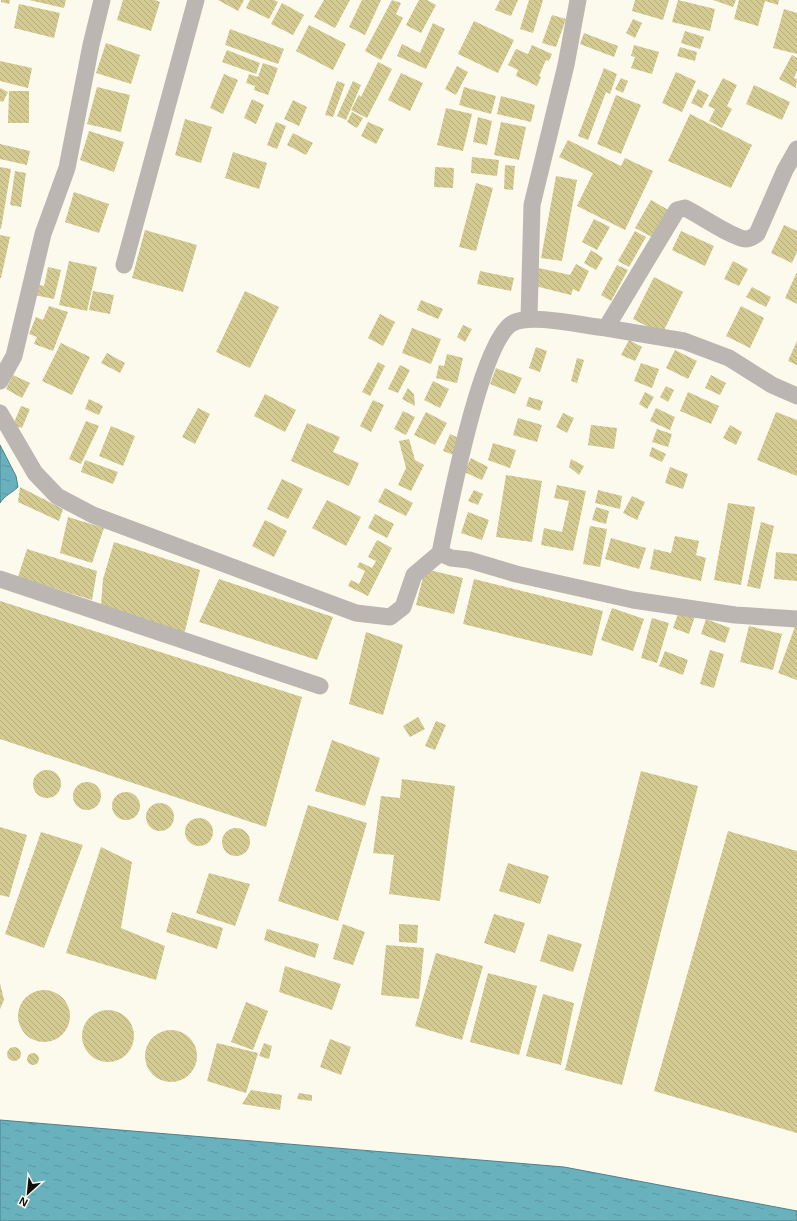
<svg xmlns="http://www.w3.org/2000/svg" width="797" height="1221" font-family="Arial,sans-serif">
<defs>
<pattern id="water-ripples" width="26" height="14" patternUnits="userSpaceOnUse"><rect width="26" height="14" fill="#6ab1be"/><path d="M2 4q2-2 4 0t4 0M15 11q2-2 4 0t4 0" fill="none" stroke="#5b97a2"/></pattern>
<pattern id="building-back-hatch" width="6" height="6" patternUnits="userSpaceOnUse"><rect width="6" height="6" fill="#d4cb93"/><path d="M-1 5l2 2M0 0l6 6M5-1l2 2" fill="none" stroke="#b5ad7d"/></pattern>
</defs>
<rect width="100%" height="100%" fill="#fcfaed"/>
<path fill="url(#water-ripples)" stroke="#4f8088" d="M0,445L16,476L18,487C12,493 5,495 0,503Z
M0,1120L564,1167L797,1211V1221H0Z"/>
<path fill="url(#building-back-hatch)" d="M1,0H10L9,4L1,2Z
M29,0H66L64,8Z
M123,0H155L160,2L151,31L117,20Z
M218,0H244L238,11Z
M250,0H274L278,2L269,19L246,8Z
M324,0H350L335,28L314,17Z
M362,0H381L365,35L349,27Z
M392,0L401,3L396,14L403,18L381,60L365,51Z
M419,0H427L436,5L421,33L406,25Z
M500,0H518L511,16L495,10Z
M529,0H543L533,33L520,29Z
M635,0H669L663,20L632,11Z
M678,0L715,9L710,31L672,22Z
M713,0H736L733,7Z
M739,0H779L778,5L765,1L758,26L734,19Z
M282,3L304,15L293,35L271,24Z
M19,4L60,13L54,38L14,28Z
M784,9L797,13V54L773,48Z
M552,15L566,19L556,47L542,43Z
M633,19L642,23L635,38L626,33Z
M474,21L514,40L498,73L458,54Z
M433,23L445,29L426,69L397,56L402,44L420,53Z
M309,25L346,44L333,70L296,51Z
M230,29L284,49L278,64L225,45Z
M685,31L704,37L700,49L681,43Z
M584,33L618,46L614,57L580,44Z
M106,43L140,55L131,84L96,73Z
M532,45L552,54L549,61L546,60L539,76L541,77L537,86L516,76L518,70L508,65L516,49L528,54Z
M634,45L659,52L652,74L631,68L635,57L631,56Z
M680,47L697,52L695,61L677,56Z
M227,50L260,63L256,74L222,62Z
M792,55L797,58V71L794,78L797,79L796,88L779,79Z
M0,61L32,68L28,88L0,81Z
M378,62L392,69L367,118L351,110L359,95L361,97Z
M263,63L278,68L268,95L254,90L255,86L246,83L249,74L258,77Z
M457,66L468,72L456,95L445,89Z
M604,68L617,74L610,94L606,92L588,140L578,136Z
M676,72L696,81L682,112L662,103Z
M401,73L423,83L410,111L388,100Z
M224,74L238,80L223,114L210,108Z
M621,78L628,81L623,93L615,89Z
M723,78L737,85L727,106L732,109L722,128L709,121L715,109L708,106Z
M337,81L345,84L333,117L325,115Z
M353,81L361,85L346,120L337,116Z
M754,85L790,102L782,120L746,104Z
M97,87L130,95L121,132L87,124Z
M464,87L496,96L491,114L459,105Z
M0,88L8,92L3,102L0,101Z
M698,89L709,95L702,108L691,103Z
M9,91H29V123H8Z
M616,95L641,105L621,154L597,144Z
M501,96L535,105L531,122L497,114Z
M252,99L264,105L256,124L244,118Z
M293,100L307,107L299,126L284,119Z
M446,108L472,114L463,151L437,145Z
M352,112L363,118L357,128L347,122Z
M690,114L752,145L731,188L668,161Z
M478,117L492,121L487,145L473,142Z
M185,119L212,127L201,163L175,155Z
M276,122L286,126L277,149L267,145Z
M368,122L384,129L376,144L361,136Z
M501,122L526,127L519,160L494,155Z
M89,131L124,142L114,172L80,160Z
M293,133L313,143L306,155L287,145Z
M568,140L621,166L625,158L653,171L625,230L577,206L593,173L559,157Z
M0,144L30,151L27,165L0,159Z
M233,152L267,163L259,189L225,178Z
M472,157L499,160L497,176L471,173Z
M505,165L515,166L513,190L504,189Z
M0,167L11,169L1,229L0,228Z
M435,167L454,168L453,188L434,187Z
M15,171L26,173L21,207L10,205Z
M556,176L577,180L562,261L541,258Z
M476,183L493,188L476,251L459,247Z
M74,192L109,204L99,233L65,222Z
M651,200L670,211L654,238L635,228Z
M594,219L610,227L597,250L582,242Z
M784,225L797,231V252L792,263L771,253Z
M145,230L197,245L183,292L132,278Z
M635,231L646,237L629,267L618,261Z
M681,231L714,246L705,266L672,250Z
M0,235L10,237L1,278H0Z
M591,250L603,258L596,270L584,263Z
M69,261L97,267L87,311L59,305Z
M733,261L748,269L739,286L724,279Z
M576,264L589,271L579,292L573,289L571,295L535,286L539,268L570,275Z
M617,265L628,270L611,301L601,295Z
M48,267L61,270L54,299L34,295L36,284L44,286Z
M480,271L514,278L511,291L477,284Z
M797,272V304L785,298Z
M654,277L683,292L662,334L633,319Z
M752,287L771,297L766,307L746,297Z
M93,291L114,295L110,314L89,310Z
M245,291L279,307L250,368L216,352Z
M421,300L443,309L438,319L417,310Z
M49,306L68,312L53,351L34,344L37,337L29,334L36,317L43,320Z
M741,306L764,318L750,348L726,336Z
M380,314L395,322L383,346L368,338Z
M463,325L472,329L465,342L457,337Z
M412,328L441,339L431,364L402,353Z
M629,340L642,347L635,361L621,355Z
M797,341V365L788,361Z
M61,343L90,357L72,395L42,381Z
M536,347L547,351L540,372L529,368Z
M675,350L697,361L688,379L666,368Z
M107,353L125,363L120,373L101,363Z
M447,354L463,358L457,383L436,378L439,365L444,366Z
M577,358L584,360L577,383L571,381Z
M378,362L385,366L370,396L362,392Z
M641,363L659,369L652,388L634,381Z
M400,365L410,370L398,393L388,389Z
M496,368L522,378L515,394L490,384Z
M13,375L30,383L22,398L6,389Z
M711,375L726,383L720,395L705,388Z
M433,381L449,389L440,408L424,400Z
M666,386L674,390L668,402L660,397Z
M408,388L414,394L415,406L402,399Z
M645,392L654,397L647,409L639,404Z
M688,392L719,406L711,424L680,411Z
M265,394L296,410L285,432L254,416Z
M529,397L543,401L540,411L526,406Z
M89,399L103,406L99,415L85,409Z
M373,400L384,405L371,432L360,426Z
M21,406L30,409L22,428L13,425Z
M198,408L210,414L195,444L182,437Z
M656,408L675,417L670,430L650,421Z
M403,411L415,417L406,435L394,429Z
M426,412L447,423L435,445L414,435Z
M776,412L797,420V476L757,460Z
M563,413L574,418L567,433L556,427Z
M518,418L542,425L537,442L513,435Z
M86,421L99,426L81,464L69,459Z
M307,423L340,437L333,452L359,463L349,486L291,461Z
M591,425L617,428L614,449L588,445Z
M730,425L742,432L736,445L723,438Z
M111,426L135,436L123,466L99,456Z
M657,429L672,434L668,447L652,442Z
M450,434L461,439L454,455L443,451Z
M409,439L415,460L424,465L411,491L398,485L406,468L399,441Z
M493,443L516,450L510,468L488,460Z
M652,447L666,454L662,462L649,456Z
M471,458L488,467L482,480L464,472Z
M571,459L584,466L579,475L569,467Z
M85,460L118,472L113,484L81,472Z
M670,467L688,474L683,489L665,483Z
M506,475L542,481L532,542L496,537Z
M282,479L303,489L288,519L267,509Z
M557,485L586,491L573,551L541,545L544,528L562,532L569,501L554,498Z
M20,487L63,509L59,521L18,502Z
M385,488L413,503L406,516L378,502Z
M474,490L483,494L478,505L468,501Z
M598,490L622,496L620,509L595,503Z
M632,496L645,502L637,520L623,513Z
M327,500L361,517L346,546L312,528Z
M728,503L755,507L741,585L714,580Z
M596,507L609,511L606,524L592,520Z
M468,512L489,520L482,540L461,533Z
M375,514L394,524L387,538L368,528Z
M68,517L104,528L92,563L60,553Z
M265,520L287,531L274,557L252,546Z
M761,522L774,526L760,589L747,586Z
M590,526L607,529L600,567L583,564Z
M675,536L699,541L696,555L706,558L701,581L650,569L654,549L671,553Z
M611,538L646,548L639,569L605,559Z
M377,540L392,548L368,596L348,586L351,580L359,584L365,571L357,567L360,562L372,568L376,561L368,557Z
M114,542L200,570L183,639L101,605L103,579Z
M27,549L97,571L92,600L18,577Z
M776,552L797,554V581L774,579Z
M425,569L463,578L454,614L416,605Z
M219,579L333,617L317,660L199,622Z
M474,579L603,611L592,656L463,624Z
M0,601L302,697L266,827L0,739Z
M612,608L644,619L633,651L601,640Z
M679,611L695,616L689,634L673,628Z
M652,618L669,623L657,663L641,658Z
M706,619L730,628L725,643L701,634Z
M797,621V680L778,673Z
M749,626L782,634L773,670L740,662Z
M366,632L403,645L383,715L349,704Z
M710,650L724,654L714,688L700,684Z
M665,651L688,660L683,675L659,666Z
M418,717L425,729L410,737L403,726Z
M436,721L446,725L435,750L425,746Z
M332,740L380,758L365,806L315,791Z
M33 784a14 14 0 1 1 28 0a14 14 0 1 1-28 0Z
M641,771L698,786L622,1085L565,1070Z
M402,779L455,786L440,901L389,894L394,855L373,853L381,796L400,798Z
M73 796a14 14 0 1 1 28 0a14 14 0 1 1-28 0Z
M112 806a14 14 0 1 1 28 0a14 14 0 1 1-28 0Z
M146 817a14 14 0 1 1 28 0a14 14 0 1 1-28 0Z
M308,805L367,823L338,921L278,901Z
M185 832a14 14 0 1 1 28 0a14 14 0 1 1-28 0Z
M0,827L27,835L9,897L0,895Z
M222 842a14 14 0 1 1 28 0a14 14 0 1 1-28 0Z
M728,831L797,851V1133L654,1091Z
M41,832L83,845L44,948L5,934Z
M101,847L132,862L121,928L165,946L156,980L66,953Z
M508,863L549,876L540,904L499,891Z
M209,873L250,884L235,926L196,913Z
M172,912L223,928L217,949L166,932Z
M494,914L525,923L515,953L484,943Z
M343,924L365,932L353,965L333,959Z
M399,924L418,925L417,943L399,942Z
M267,929L319,944L315,958L264,940Z
M548,934L582,944L573,972L540,961Z
M386,945L424,948L419,999L381,995Z
M436,953L483,966L462,1040L415,1026Z
M285,966L341,984L332,1010L279,992Z
M488,973L537,986L519,1055L470,1042Z
M0,983L4,1000L0,1009Z
M18 1016a26 26 0 1 1 52 0a26 26 0 1 1-52 0Z
M543,994L574,1003L561,1065L526,1056Z
M246,1002L268,1011L253,1050L231,1042Z
M82 1036a26 26 0 1 1 52 0a26 26 0 1 1-52 0Z
M145 1056a26 26 0 1 1 52 0a26 26 0 1 1-52 0Z
M330,1039L351,1047L341,1075L320,1067Z
M217,1043L258,1053L246,1093L207,1081Z
M264,1043L272,1046L269,1059L259,1056Z
M7 1054a7 7 0 1 1 14 0a7 7 0 1 1-14 0Z
M27 1059a6 6 0 1 1 12 0a6 6 0 1 1-12 0Z
M251,1090L282,1095L280,1110L242,1104Z
M299,1093L312,1095V1101L297,1099Z"/>
<g fill="none" stroke-linecap="round" stroke-linejoin="round">
<path stroke="#bbb6b2" stroke-width="17" d="M124,265L196,0
M529,318L532,205L566,65L578,0
M606,328L684,341L729,358L772,385L797,396
M0,381L14,356L43,234L67,168L91,45L102,0
M0,413L35,473L57,496L93,515L356,613L390,617L403,607L414,575L440,553L451,558L469,560L516,574L633,600L735,615L797,619
M440,553C448,514 481,339 513,323C531,313 584,326 606,328L677,210L685,208C698,214 734,239 746,239C751,239 754,236 757,234L785,170L797,149
M0,579L320,686"/>
</g>
<g transform="translate(28 1193) rotate(207)" stroke="#fcfaed" stroke-width="3" paint-order="stroke">
<path d="M0-3L7 15L0 10L-7 15Z" fill="#0f0f0b"/>
<text y="-6" font-size="11" font-weight="bold" text-anchor="middle" fill="#0f0f0b">N</text>
</g>
</svg>
